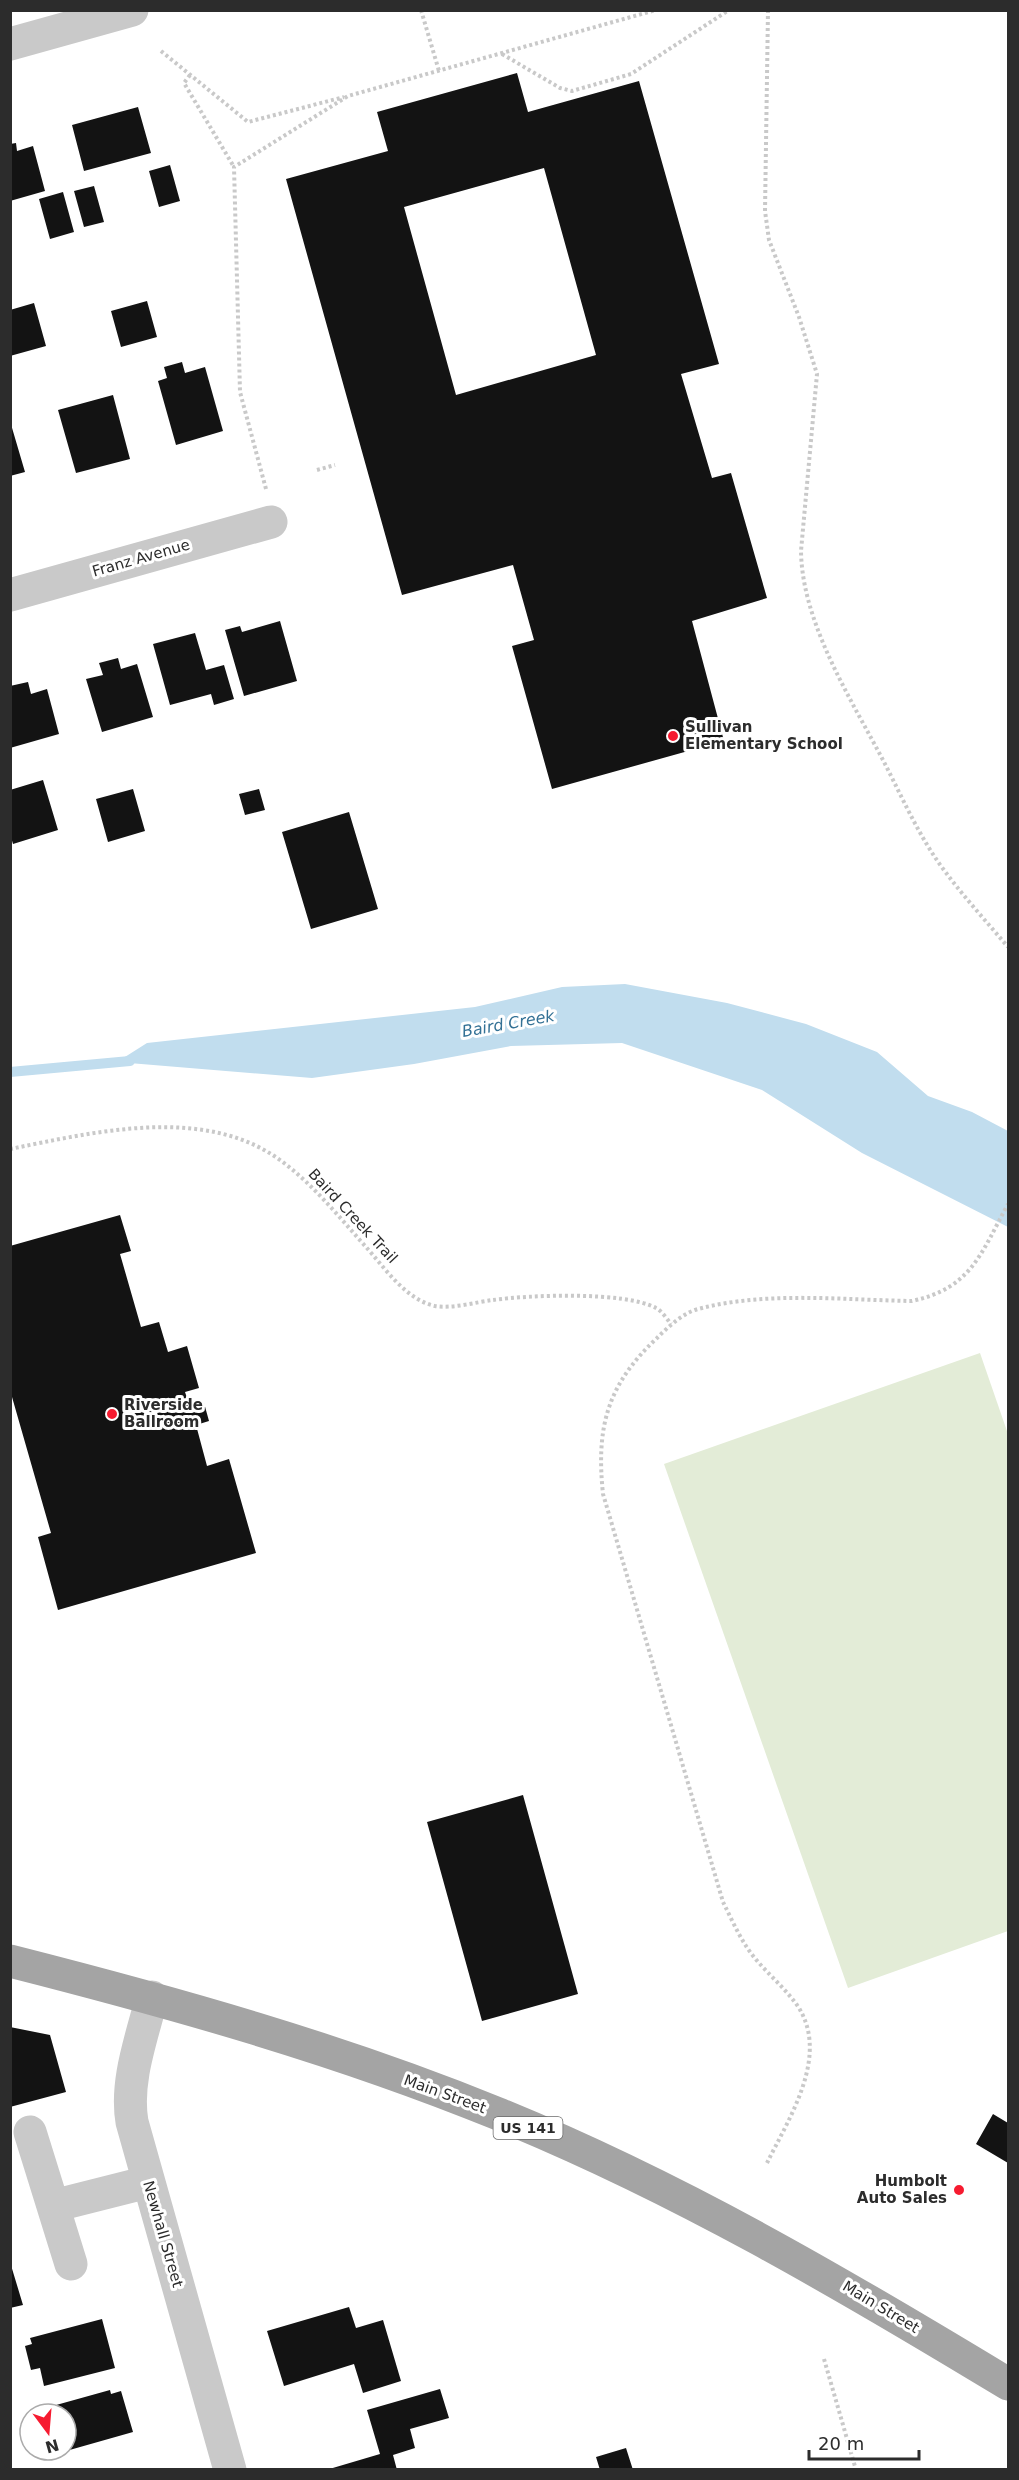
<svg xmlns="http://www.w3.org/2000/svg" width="1019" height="2480" font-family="'DejaVu Sans',sans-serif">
<rect width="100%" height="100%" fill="#fff"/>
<path fill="#e3ecd7" d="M980,1353L1008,1434V1931L848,1988L664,1464Z"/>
<path fill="#c1ddee" d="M625,984L727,1003L806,1024L877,1052L928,1096L972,1112L1008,1131V1227L862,1153L762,1090L622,1043L511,1046L414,1064L312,1078L117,1062L147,1043L475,1007L562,987Z"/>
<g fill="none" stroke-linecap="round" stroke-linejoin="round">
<path stroke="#c1ddee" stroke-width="10" d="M10,1072L130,1061"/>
</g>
<path fill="#131313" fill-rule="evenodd" d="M517,73L528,112L639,81L719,364L681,374L712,478L731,473L767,598L692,621L724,741L552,789L512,646L534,640L513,565L402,595L286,179L388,151L377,112ZM544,168L596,355L456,395L404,207Z
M138,107L151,153L84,171L72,125Z
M16,143L17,151L33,146L45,191L10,201V144Z
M170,165L180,201L159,207L149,171Z
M94,186L104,222L84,227L74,191Z
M63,192L74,232L50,239L39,199Z
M147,301L157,337L121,347L111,311Z
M34,303L46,346L10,356V310Z
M182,362L185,373L205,367L223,431L176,445L158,381L167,378L164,367Z
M113,395L130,459L76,473L58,410Z
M10,421L25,472L10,476Z
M280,621L297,681L244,696L225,630L240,626L242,632Z
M195,633L206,670L224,665L234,699L214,705L211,694L170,705L153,644Z
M118,658L121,669L137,664L153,717L102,732L86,679L103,675L99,663Z
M28,682L31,694L47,689L59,734L10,748V686Z
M43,780L58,830L13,844L10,834V790Z
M133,789L145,831L108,842L96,799Z
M259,789L265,810L245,815L239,794Z
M349,812L378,909L311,929L282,832Z
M120,1215L131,1251L120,1254L141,1327L159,1322L168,1352L187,1346L199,1388L185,1392L190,1407L204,1403L209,1421L196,1425L207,1466L229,1459L256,1553L58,1610L38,1537L51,1533L10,1390V1246Z
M523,1795L578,1994L482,2021L427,1822Z
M10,2027L50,2035L66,2092L10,2107Z
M993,2114L1008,2123V2163L976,2144Z
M10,2262L23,2305L10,2308Z
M349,2307L356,2328L383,2320L401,2381L363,2393L354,2364L284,2386L267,2331Z
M102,2319L115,2368L44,2386L40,2368L31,2370L25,2346L32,2344L30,2338Z
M440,2389L449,2418L410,2429L415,2448L393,2455L397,2470H326L380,2454L367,2410Z
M110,2390L111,2394L121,2391L133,2432L66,2451V2414H51L49,2407Z
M626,2448L633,2470H600L596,2457Z"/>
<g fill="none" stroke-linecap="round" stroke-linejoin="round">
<path stroke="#c9c9c9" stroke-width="4" stroke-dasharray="3 3" stroke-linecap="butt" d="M421,10L439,71
M768,10L765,211L769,240L799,317L817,374L801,551C802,623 851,699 884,762C902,797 918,834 941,866C962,895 986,921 1008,947
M161,51L248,122L344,97
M502,54L560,88L572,91L631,74L729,10
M190,75L184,83L234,167
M317,470L335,465
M266,489L240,392L234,167L348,96L656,10
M10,1149C95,1132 204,1105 280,1160C313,1184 339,1217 366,1247C384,1267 406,1300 435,1306C452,1309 476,1302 493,1300C530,1295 624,1291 656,1308C662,1311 667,1319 671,1324
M767,2163C789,2118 831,2055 797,2005C782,1984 760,1968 746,1946C737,1932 730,1916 723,1902L603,1494C596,1427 607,1385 657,1338C668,1327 683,1313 698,1309C766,1291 842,1300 912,1301C972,1288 981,1253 1008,1204
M824,2359L856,2470"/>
<path stroke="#c9c9c9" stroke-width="33" d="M10,44L132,10
M10,595L271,522
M152,1997C142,2037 125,2081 132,2122L230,2470
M30,2132L53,2206L148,2182
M53,2206L71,2264"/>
<path stroke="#a4a4a4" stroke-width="33" d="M10,1961C175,2003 339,2049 496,2113C676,2186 843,2284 1008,2384"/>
</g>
<g fill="#f61b30" stroke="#fff" stroke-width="2">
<circle cx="673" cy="736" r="6"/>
<circle cx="112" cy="1414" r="6"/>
<circle cx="959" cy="2190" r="6"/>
</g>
<g text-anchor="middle" stroke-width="6" stroke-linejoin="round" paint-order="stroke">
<rect fill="#fff" stroke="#6b6b6b" stroke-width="1.5" x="493.5" y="2117" width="69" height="22" rx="4.5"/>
<g font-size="14" font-weight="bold" fill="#2c2c2c">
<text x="528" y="2133">US 141</text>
</g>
<g font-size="15" fill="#2c2c2c" stroke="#fff">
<text transform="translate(141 558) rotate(-16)" y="5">Franz Avenue</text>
<text transform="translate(353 1216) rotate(47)" y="5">Baird Creek Trail</text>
<text transform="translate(445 2094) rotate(20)" y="5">Main Street</text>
<text transform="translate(163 2234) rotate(74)" y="5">Newhall Street</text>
<text transform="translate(881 2307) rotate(31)" y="5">Main Street</text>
</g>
<g font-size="15" font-weight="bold" fill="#2c2c2c" stroke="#fff" text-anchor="start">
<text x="685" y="732">Sullivan<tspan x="685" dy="17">Elementary School</tspan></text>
<text x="124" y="1410">Riverside<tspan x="124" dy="17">Ballroom</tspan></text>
<text x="947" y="2186" text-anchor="end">Humbolt<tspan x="947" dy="17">Auto Sales</tspan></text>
</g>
<g font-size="16" font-style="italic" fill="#337195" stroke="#fff">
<text transform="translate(508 1023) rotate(-10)" y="6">Baird Creek</text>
</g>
</g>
<rect width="1019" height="2480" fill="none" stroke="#2c2c2c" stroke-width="24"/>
<g transform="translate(48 2432) rotate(164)"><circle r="28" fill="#ffffff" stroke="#ababab" stroke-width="1.5"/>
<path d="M0-4.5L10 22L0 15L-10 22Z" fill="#f61b30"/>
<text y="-9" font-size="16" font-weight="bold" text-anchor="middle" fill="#2c2c2c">N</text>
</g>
<path d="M809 2450v9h110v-9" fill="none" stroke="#2c2c2c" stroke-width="3"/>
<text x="818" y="2450" font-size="18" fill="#2c2c2c" stroke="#ffffff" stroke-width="4.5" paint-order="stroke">20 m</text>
</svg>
